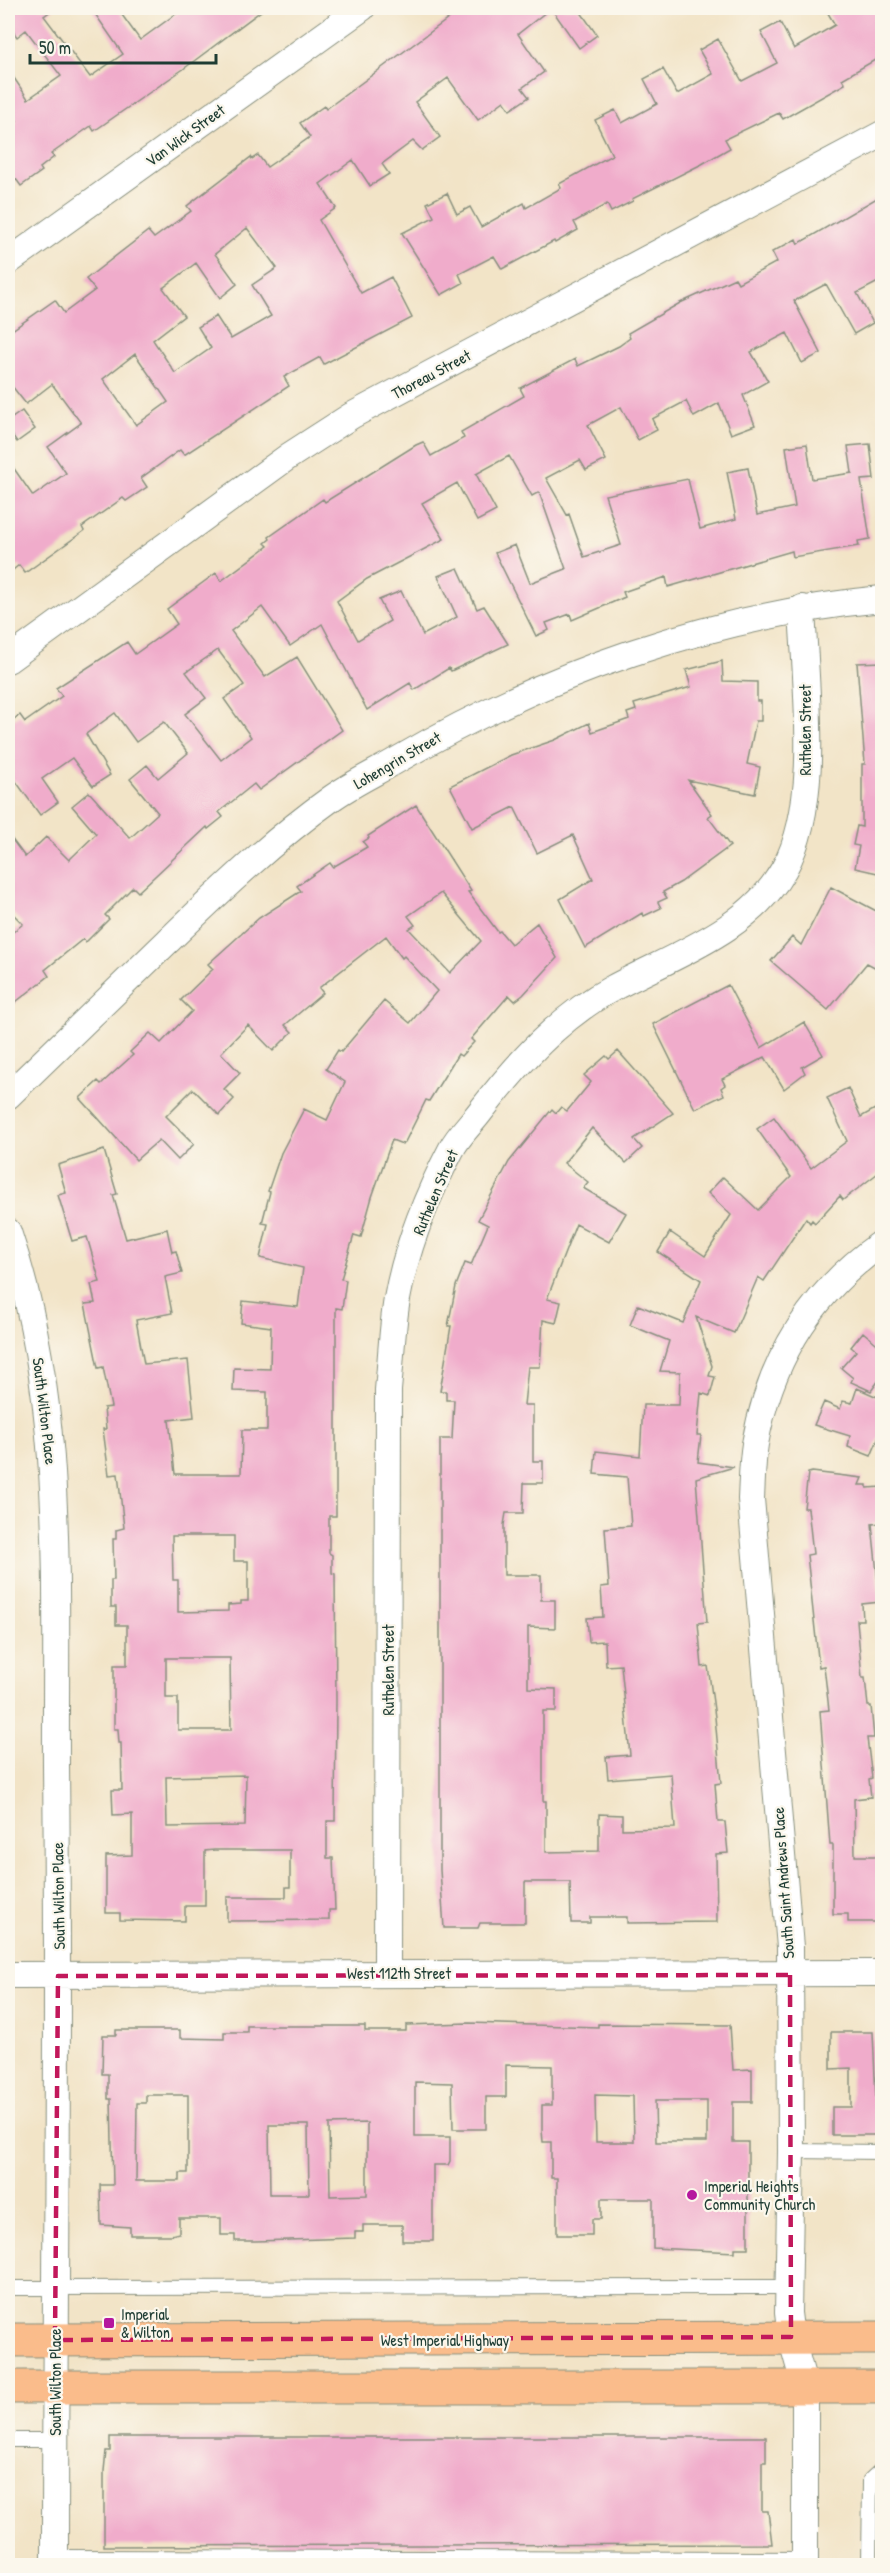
<svg xmlns="http://www.w3.org/2000/svg" width="890" height="2573" font-family="'Patrick Hand',sans-serif">
<rect width="100%" height="100%" fill="#fbf7ec"/>
<filter id="ink" filterUnits="userSpaceOnUse"><feTurbulence type="fractalNoise" baseFrequency=".0167" numOctaves="2"/><feDisplacementMap in="SourceGraphic" scale="12" xChannelSelector="R" yChannelSelector="G"/><feConvolveMatrix kernelMatrix="1 2 1 2 8 2 1 2 1" color-interpolation-filters="sRGB"/></filter>
<filter id="wash" filterUnits="userSpaceOnUse"><feTurbulence type="fractalNoise" baseFrequency=".008" numOctaves="4" result="noise"/><feDisplacementMap in="SourceGraphic" scale="24" xChannelSelector="R" yChannelSelector="G"/><feGaussianBlur stdDeviation="1.35" result="paint"/><feColorMatrix in="noise" values="0 0 0 0 0 0 0 0 0 0 0 0 0 0 0 0 0 1.4 0 .05"/><feComposite in="paint" operator="in"/></filter>
<g filter="url(#wash)">
<rect width="100%" height="100%" fill="#f2e4c7"/>
<g id="blocks">
<path fill="#f0accb" fill-rule="evenodd" d="M8,8H55L44,16L90,77L123,54L91,8H117L140,40L184,8H265L182,70L94,131L91,126L51,154L54,157L40,168L42,171L21,186L16,179L8,185V127L17,121L8,108V69L28,99L61,76L26,30L17,37L8,24Z
M463,8H578L597,35L579,48L551,8L518,34L544,72L522,88L529,97L510,110L504,101L478,120L448,78L415,102L440,137L422,150L413,141L382,164L389,174L370,186L353,160L320,184L336,208L319,220L361,293L391,277L412,318L324,364L320,357L284,377L289,386L184,455L180,450L141,478L147,487L126,501L123,498L82,527L84,531L25,573L19,565L8,574V460L33,496L66,473L48,447L81,423L52,384L26,404L8,381V333L55,300L64,313L95,290L86,279L148,231L154,238L191,211L187,206L251,157L252,159L258,155L267,167L289,152L310,137L300,123L324,106L326,109ZM247,228L277,268L252,285L271,316L231,339L216,316L198,327L211,348L175,373L153,340L184,316L163,288L196,263L220,298L237,284L215,254ZM135,354L168,402L136,425L103,379Z
M825,8H882V56L842,79L845,84L783,119L779,113L725,139L730,148L702,164L632,199L633,201L611,212L607,204L574,222L578,230L555,243L554,241L502,269L494,256L459,274L463,283L441,295L402,233L434,217L427,203L447,193L457,214L470,207L481,227L524,203L526,208L561,188L559,184L612,155L595,120L615,110L622,123L657,104L644,79L663,69L677,94L713,74L699,50L718,39L742,81L777,63L761,32L780,22L794,49L835,25Z
M882,195V280L857,293L873,323L854,334L826,284L794,301L821,353L802,363L787,333L751,352L768,381L743,395L755,425L731,434L719,403L694,417L686,401L652,419L657,430L638,440L621,407L588,425L606,460L586,470L580,460L546,478L567,515L569,514L584,557L621,545L605,495L688,479L700,529L736,519L727,472L748,468L757,515L795,507L786,447L807,444L812,479L852,473L848,446L870,444L874,479L861,480L870,539L858,541L859,546L793,557L792,551L668,587L666,577L623,592L625,597L572,620L570,614L546,623L549,630L536,636L495,553L515,545L530,583L566,569L539,492L532,496L509,456L476,474L496,511L477,521L457,483L422,503L444,539L367,579L337,601L358,640L390,621L379,600L401,591L423,635L457,617L438,576L458,568L477,609L484,606L508,644L451,671L449,668L414,690L410,683L367,710L322,624L290,646L262,607L231,631L265,677L297,657L342,730L259,790L254,784L219,812L223,817L208,829L207,827L138,892L133,887L105,915L109,919L86,942L83,939L45,970L49,976L8,1008V936L23,924L8,909V834L25,857L46,837L69,860L96,834L72,806L89,792L130,838L158,813L130,779L147,765L158,778L188,753L164,722L136,742L115,713L86,734L110,775L93,786L72,758L42,779L58,802L40,815L15,780L8,786V723L20,715L25,722L62,696L56,688L127,642L135,654L177,624L167,609L216,573L221,581L268,546L265,543L270,539L269,537L323,499L325,502L416,445L423,442L431,456L464,438L461,432L524,396L520,388L575,359L578,366L619,346L630,338L628,333L680,303L735,278L738,283L777,262L772,252L796,239L798,244ZM218,650L244,685L224,699L251,737L221,760L185,714L206,698L186,672Z
M22,411L35,429L17,442L8,429V421Z
M722,661L723,681L757,682V701H761V721H756L747,764L760,767L755,794L688,780L712,814L708,817L730,846L681,882L663,892L667,898L658,902L661,908L644,916L642,913L585,948L560,899L593,879L573,835L537,853L514,807L472,828L450,786L511,755L555,740L589,723L592,732L629,719L627,713L636,710L634,704L691,687L686,670Z
M882,662V874L855,868L859,846L853,845L857,826L862,827V764H865L857,663Z
M416,805L471,891L468,892L498,932L500,931L511,944L537,923L557,958L523,995L515,1001L509,995L471,1039L474,1042L461,1056L458,1054L429,1101L426,1100L405,1142L402,1144L392,1140L372,1197L361,1237L354,1235L341,1279L346,1280L342,1309L336,1308V1516H329V1553L332,1555V1573L335,1574L336,1701L335,1821H327V1858H333L335,1910H329V1920L227,1921V1897H286V1887H290V1850H214L205,1851V1906H185V1921L120,1920V1913H106V1856L132,1855V1814L113,1815L112,1790H122L121,1743H119L118,1729H114V1665H127V1625H116V1607H111V1580H114L113,1539H116V1530L124,1528L118,1474L109,1475L103,1429H106L104,1408L111,1407L103,1367L98,1368L85,1304L95,1303L91,1284L100,1282L87,1237L72,1241L58,1195L66,1193L58,1165L104,1150L117,1194L113,1195L126,1239L167,1229L172,1252L176,1251L182,1273L165,1277L172,1313L136,1320L144,1364L188,1360L194,1417L169,1420L175,1474H241L242,1430H267V1392L233,1391L234,1368L270,1369L271,1327L241,1323L243,1301L298,1307L303,1268L260,1258L268,1224L262,1223L270,1192L268,1191L281,1153L304,1109L327,1120L345,1082L326,1069L338,1050L341,1052L384,1001L410,1023L437,991L404,956L402,958L386,936L319,988L323,993L285,1025L292,1032L273,1051L248,1025L221,1053L240,1073L224,1089L234,1099L219,1115L193,1089L166,1116L194,1144L178,1160L159,1140L136,1160L80,1098L98,1081L101,1084L133,1055L130,1052L150,1033L161,1043L192,1011L181,1000L213,969L208,964L259,918L301,891L297,886L330,863L333,867L367,847L363,842L369,838L368,836ZM441,893L481,941L450,973L409,929L415,925L408,916ZM172,1536H234V1561H248V1601H241V1604L228,1605V1611L178,1612V1580H173ZM166,1658H230L231,1730H178V1698H166ZM246,1775L245,1826L167,1827L166,1777Z
M831,887L882,914V971L867,963L828,1010L771,961L792,937L801,945Z
M728,985L761,1048L804,1022L823,1055L802,1067L805,1073L784,1089L765,1057L722,1079L725,1085L721,1088L724,1095L695,1109L653,1024Z
M618,1051L673,1113L634,1139L642,1148L626,1163L592,1128L564,1163L588,1182L583,1188L626,1213L609,1242L576,1224L547,1299L561,1302L556,1323L543,1320L540,1367H528L524,1405H533V1461H543V1483H524L523,1513H506L504,1525V1575H541V1600H555V1628L528,1627V1688L556,1689V1711H543V1801H546V1852L599,1851V1814L622,1815V1829L675,1828L671,1774L608,1779L606,1757L630,1755L621,1665L606,1666L605,1641L589,1642L587,1618L603,1617L601,1587L609,1586L605,1528L631,1526L627,1477L594,1474L596,1451L640,1456L643,1405H679L680,1372L660,1371L669,1341L630,1325L638,1305L683,1323L701,1280L658,1252L670,1232L705,1256L731,1215L708,1193L723,1177L758,1210L791,1177L757,1129L774,1117L811,1168L847,1141L827,1098L848,1088L861,1117L882,1105V1170L843,1200L840,1196L815,1223L812,1220L810,1223L806,1218L764,1281L758,1277L734,1333L696,1317L712,1366L709,1376L715,1377L710,1396L701,1393L697,1435H701L698,1462L734,1467L696,1478L707,1622L698,1623L702,1667L708,1666L715,1717L721,1783L715,1784L718,1822H725L728,1853L716,1854L717,1922L627,1923V1917H590V1923H571L570,1882H525V1923H480L478,1928H444L440,1870V1439H452L454,1400H446V1391H440L451,1326H448L456,1286L465,1263L471,1265L488,1225L478,1220L509,1162L552,1109L556,1113L561,1107L567,1111L591,1082L584,1075L606,1056L609,1059Z
M863,1332L882,1348V1376L871,1391L851,1382L853,1378L841,1368L856,1351L851,1347Z
M857,1388L882,1399V1430L871,1456L848,1447L850,1436L814,1425L824,1402L840,1409L843,1401L852,1403Z
M812,1472L862,1478L859,1485H867V1488L882,1487V1523L872,1524L880,1602L862,1604L863,1620H857L862,1678H865L868,1706H871L874,1738H867L872,1778L869,1779L871,1797L854,1799L855,1856H882V1922H848V1914H833V1845H830L820,1711L829,1710L824,1666L819,1667L807,1555L813,1554L808,1508H804L808,1473Z
M469,2023L598,2027V2024L730,2025L733,2070L752,2069V2102H733V2142H748V2248H735V2252L653,2248V2199H601V2219H592V2235H557V2178H551V2142H543L542,2130V2105H552V2066L506,2065V2097H486V2129H453L452,2083L415,2082V2137H450V2161L448,2165H433V2241H402V2225H363V2232H355V2238L255,2241H235V2235H221V2218H179V2233L171,2235H130V2227L101,2225L100,2185H113L111,2099H108V2074H102L103,2035H116V2030H180V2038L224,2039V2032H247V2026H365V2031H406V2025ZM146,2095H188V2173H180V2181H136L137,2103H146ZM595,2095L633,2096L634,2142H596ZM655,2101H707V2142H656ZM367,2123V2195L330,2196L329,2124ZM269,2125H308L309,2194H270Z
M831,2032H873L876,2100H882V2135H832V2107H851V2068L831,2069Z
M110,2437H766V2462H762V2511H768L772,2544L104,2546V2471L106,2451H110Z"/>
</g>
</g>
<g filter="url(#ink)">
<use href="#blocks" fill-opacity="0" stroke="#88907e" stroke-width="1.5"/>
<g fill="none" stroke-linecap="round" stroke-linejoin="round">
<g stroke="#88907e" stroke-width="16">
<path id="lane" d="M791,2151L882,2152
M8,2288L788,2287
M8,2440H56
M55,2557L804,2559
M869,2566L870,2480L882,2469"/>
</g>
<g stroke="#88907e" stroke-width="28">
<path id="street" d="M8,262L362,8
M8,660L289,456L351,416L882,134
M8,1096C61,1044 115,993 168,941C220,891 273,840 332,798C353,783 377,772 399,759C547,673 712,615 882,599
M8,1232C66,1402 55,1587 56,1765C59,2032 55,2299 55,2566
M387,1972L388,1390C391,1360 392,1328 397,1299C406,1248 427,1196 451,1150C458,1136 471,1124 480,1112C517,1064 559,1017 613,988C672,956 749,931 784,869C822,802 805,684 802,608
M8,1975L882,1973
M805,2566V2387L791,2337L788,2313L791,2151L790,1947L751,1499C752,1481 752,1462 755,1444C770,1359 812,1292 882,1243"/>
</g>
<g stroke="#88907e" stroke-width="35">
<path id="primary" d="M8,2340L882,2338
M8,2387H882"/>
</g>
<use href="#lane" stroke="#fff" stroke-width="14"/>
<use href="#street" stroke="#fff" stroke-width="26"/>
<use href="#primary" stroke="#fabc8b" stroke-width="33"/>
</g>
</g>
<path fill="none" stroke="#c2185b" stroke-width="4.5" stroke-dasharray="12 8" stroke-linejoin="round" d="M790,1975L791,2337L55,2340L58,1976Z"/>
<g fill="#b5179e" stroke="#fbf7ec" stroke-width="2">
<circle cx="692" cy="2195" r="6"/>
<rect x="103" y="2317" width="12" height="12" rx="3"/>
</g>
<g text-anchor="middle" stroke-width="4.5" stroke-linejoin="round" paint-order="stroke">
<g font-size="16" fill="#1f3d34" stroke="#fbf7ec">
<text transform="translate(185 135) rotate(-36)" y="6">Van Wick Street</text>
<text transform="translate(431 374) rotate(-28)" y="6">Thoreau Street</text>
<text transform="translate(805 730) rotate(-90)" y="6">Ruthelen Street</text>
<text transform="translate(397 760) rotate(-30)" y="6">Lohengrin Street</text>
<text transform="translate(435 1192) rotate(-67)" y="6">Ruthelen Street</text>
<text transform="translate(45 1411) rotate(83)" y="6">South Wilton Place</text>
<text transform="translate(388 1670) rotate(-90)" y="6">Ruthelen Street</text>
<text transform="translate(783 1883) rotate(-94)" y="6">South Saint Andrews Place</text>
<text transform="translate(58 1896) rotate(-91)" y="6">South Wilton Place</text>
<text x="399" y="1979">West 112th Street</text>
<text x="445" y="2346">West Imperial Highway</text>
<text transform="translate(55 2382) rotate(-90)" y="6">South Wilton Place</text>
</g>
<g font-size="16" fill="#1f3d34" stroke="#fbf7ec" text-anchor="start">
<text x="704" y="2192">Imperial Heights<tspan x="704" dy="18">Community Church</tspan></text>
<text x="121" y="2320">Imperial<tspan x="121" dy="18">&amp; Wilton</tspan></text>
</g>
</g>
<rect width="890" height="2573" fill="none" stroke="#fbf7ec" stroke-width="30"/>
<path d="M30 54v9h186v-9" fill="none" stroke="#1f3d34" stroke-width="3"/>
<text x="39" y="54" font-size="18" fill="#1f3d34" stroke="#fbf7ec" stroke-width="4.5" paint-order="stroke">50 m</text>
</svg>
